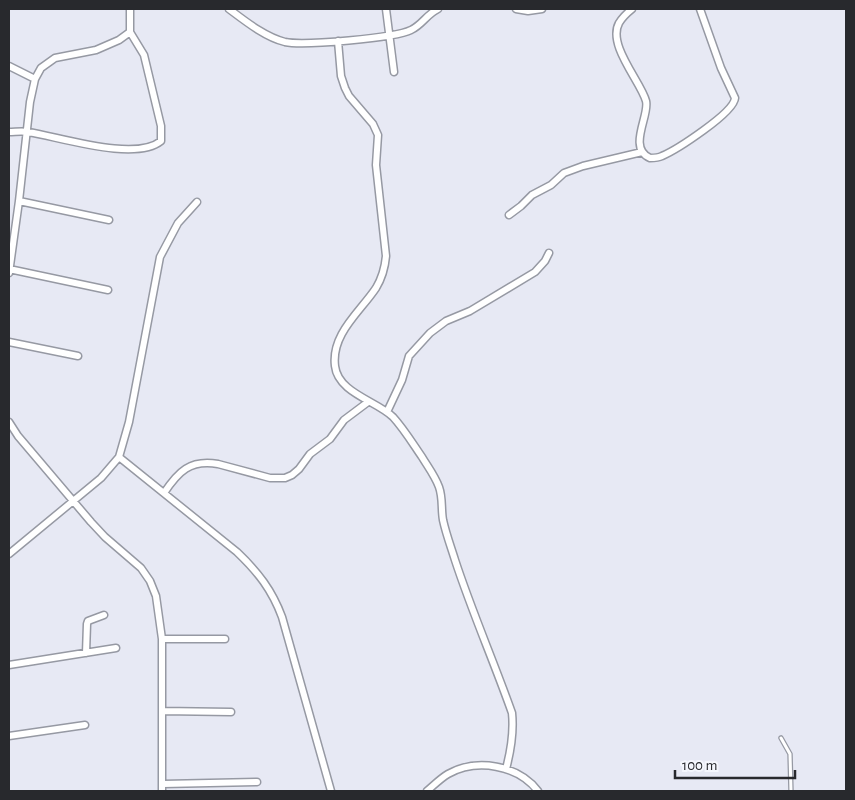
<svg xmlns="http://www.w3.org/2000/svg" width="855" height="800" font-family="'Alegreya Sans',sans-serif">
<rect width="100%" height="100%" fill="#e7e9f4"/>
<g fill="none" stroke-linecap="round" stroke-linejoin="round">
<g stroke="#9699a3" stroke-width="5.5">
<path id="service" d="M781,738L790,754L791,791"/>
</g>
<g stroke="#9699a3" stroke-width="9">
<path id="minor" d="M229,9C245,21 265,37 285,42C303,46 395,38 411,30C422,25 427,14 438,9
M386,9L394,72
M516,9L528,11L542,9
M632,9C627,13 622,18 619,23C607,45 641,82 646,101C650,115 627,148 650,158C654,158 658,158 662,156C676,150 734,113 735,98L721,68L700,9
M338,41L341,76L345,88L349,96L373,124L378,135L376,165L386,256C385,267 382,278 376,288C360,312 331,334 335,366C338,393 377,401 393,417C404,429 413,444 422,457C428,467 435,476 439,487C443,498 441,509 443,520C446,534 451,547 455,560C472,612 494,662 512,713C514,732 511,750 506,769
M9,66L35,79
M9,132C15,132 22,131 28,132C60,137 135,162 161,141V126L144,55L130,32V9
M19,201L109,220
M509,215L521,206L532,195L551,185L564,173L583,166L642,152
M9,269L108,290
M9,273L19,201L30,102L35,79L41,68L55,58L96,50L119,40L130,32
M9,342L78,356
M387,412L402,380L409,356L430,333L446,321L470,311L535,272L545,261L549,253
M9,422L18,436L91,522L105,537L141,568L150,581L156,596L162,639V791
M119,457L237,552C258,572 272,590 282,617L331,791
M164,493C178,472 190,459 218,464L270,478H285L292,475L299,469L310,454L330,439L344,420L368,402
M9,554L101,478L119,457L129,422L160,257L178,223L197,202
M162,639H225
M86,653L87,624L88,621L104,615
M9,665L116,648
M162,711L231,712
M9,736L85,725
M163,784L257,782
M427,791C434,785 441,778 448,774C477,758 518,765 538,791"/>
</g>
<use href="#service" stroke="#fff" stroke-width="3"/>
<use href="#minor" stroke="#fff" stroke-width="6"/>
</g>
<rect width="855" height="800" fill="none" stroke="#28292d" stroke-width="20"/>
<path d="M675 770v8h120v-8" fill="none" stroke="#28292d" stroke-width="2.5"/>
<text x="682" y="770" font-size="15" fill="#28292d" stroke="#f5f7fd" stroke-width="4" paint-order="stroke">100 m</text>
</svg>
